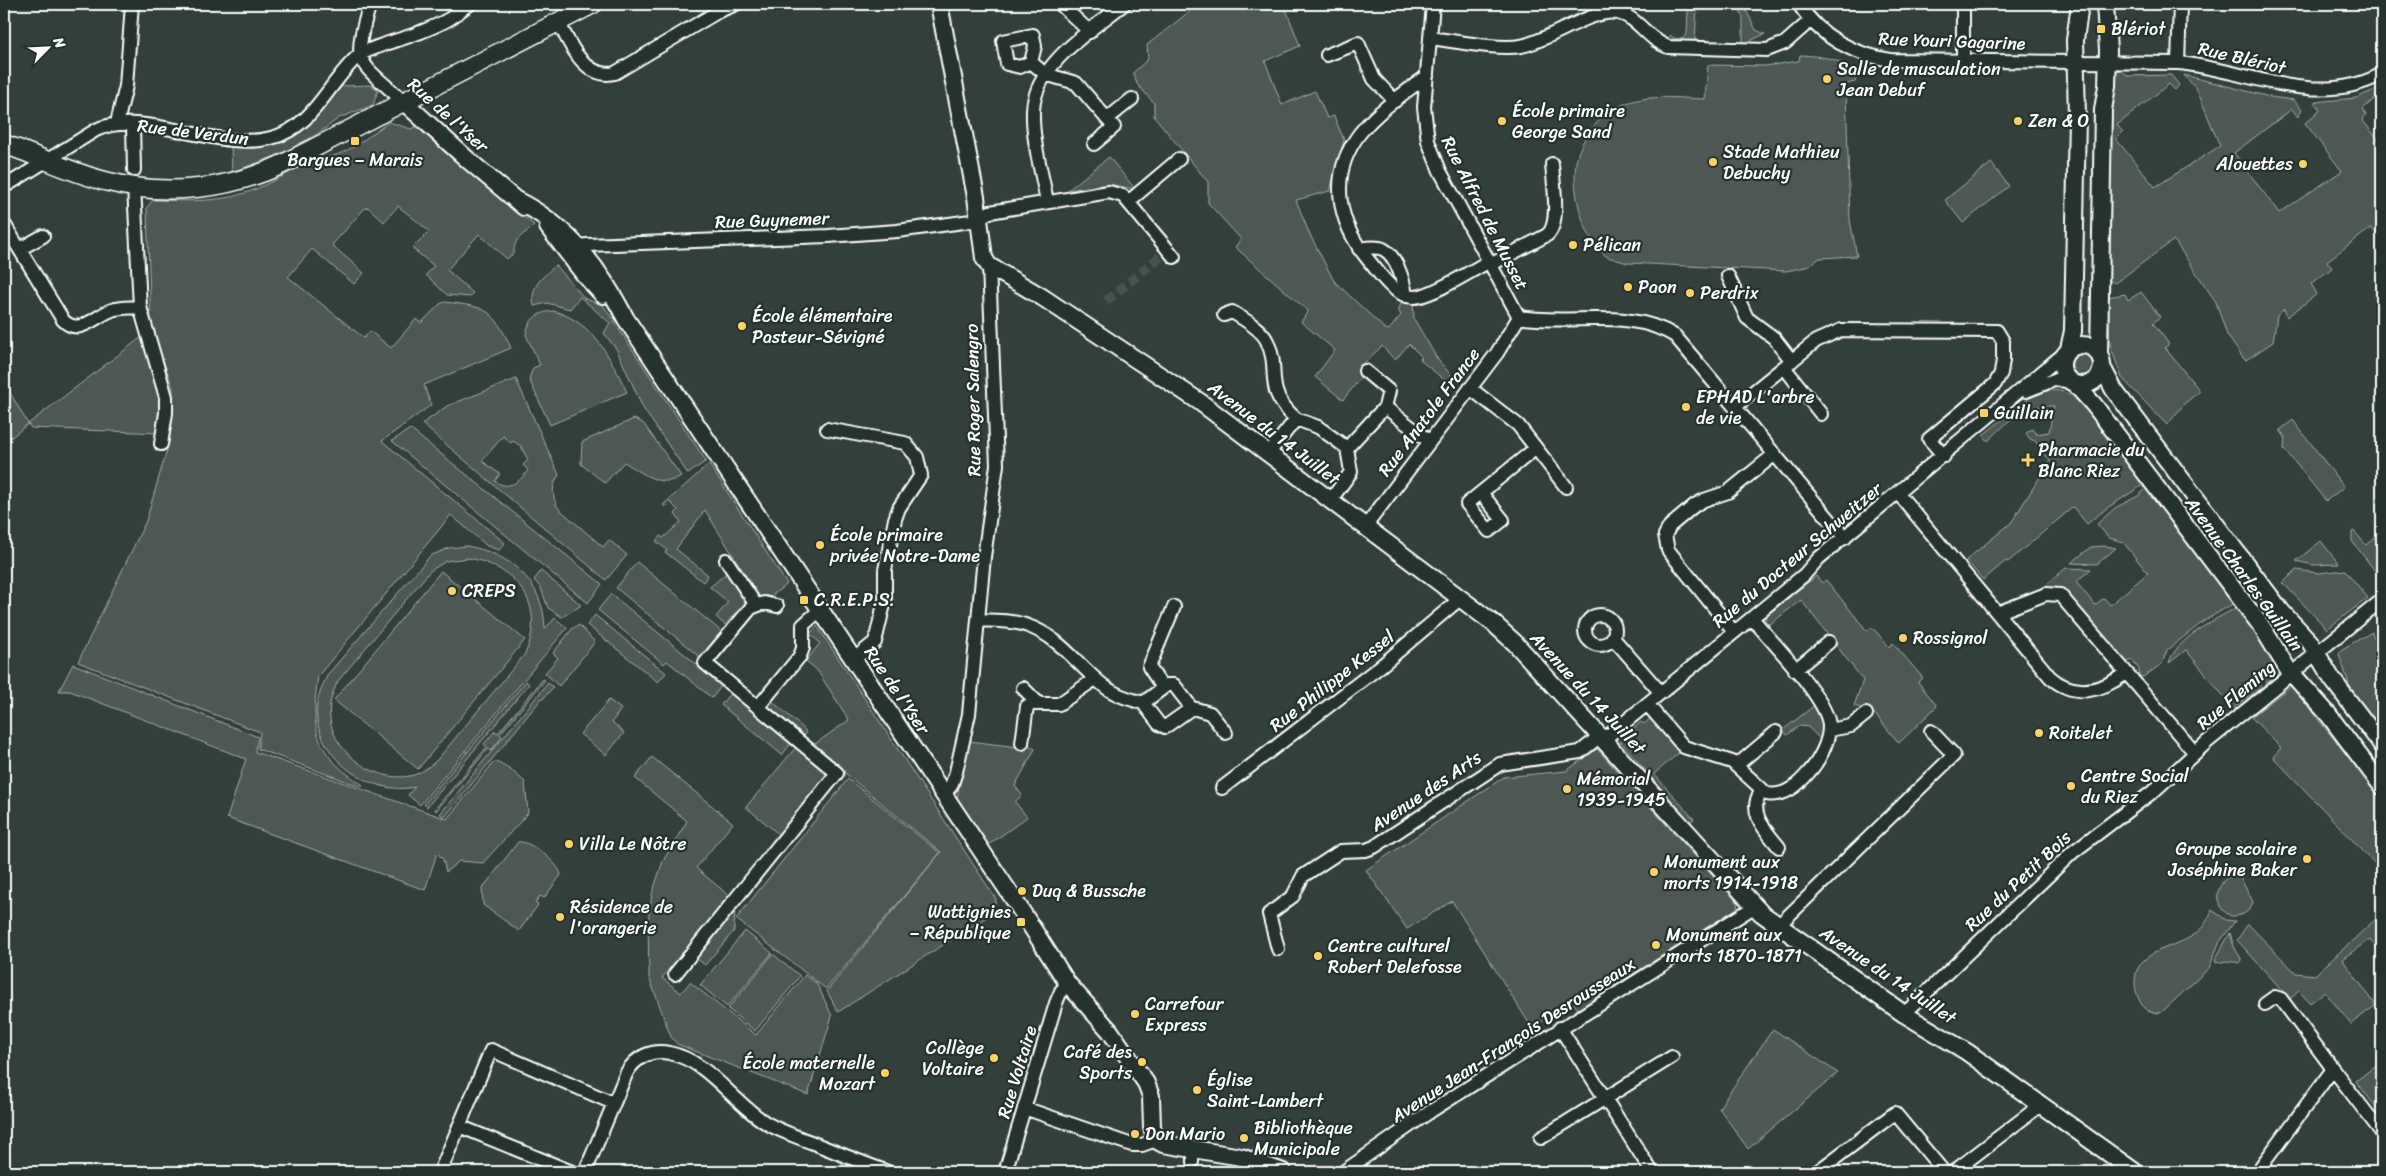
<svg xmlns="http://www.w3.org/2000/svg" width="2386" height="1176" font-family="Sriracha,sans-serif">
<rect width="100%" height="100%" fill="#333f3a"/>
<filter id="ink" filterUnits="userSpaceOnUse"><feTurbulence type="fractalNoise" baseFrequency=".02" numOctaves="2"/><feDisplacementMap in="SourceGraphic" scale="10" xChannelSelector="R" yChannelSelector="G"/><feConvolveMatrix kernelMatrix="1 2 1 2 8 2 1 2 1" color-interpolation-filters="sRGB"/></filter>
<g filter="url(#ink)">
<path fill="#4d5853" stroke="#a6aca9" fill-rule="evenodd" d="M1199,4H1284L1300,46L1265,61L1282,105L1315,91L1327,118L1334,116L1344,140L1330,191L1296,200L1309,233L1334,281L1385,329L1389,330L1401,315L1398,310L1402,302H1413L1414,319L1438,360L1457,382L1453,387L1420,360L1421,356L1409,344L1395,360L1382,346L1362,365V376L1343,400L1315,377L1335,350L1301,322L1308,311L1235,247L1241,239L1208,203V182L1154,116V103L1137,84L1133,73L1148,59L1147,45Z
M1681,4H1697L1695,42L1667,39L1671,35L1673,38L1682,39L1687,34L1688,11Z
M1737,4H1743L1756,30L1765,34L1743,44V17Z
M1800,55C1818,56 1847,58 1857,76L1855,82L1847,84L1846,90L1850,220L1857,256L1820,258L1806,267L1786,271L1628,263C1621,261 1612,259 1606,256C1582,238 1570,186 1577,158C1581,140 1595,122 1609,112C1639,92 1671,98 1705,99L1708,65L1765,66L1799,61Z
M2117,70L2122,71L2128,76L2171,75L2179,85L2175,90L2169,84L2117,125L2123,132L2116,139L2155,187L2220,146L2197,90L2184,75L2270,97L2294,100L2302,110L2298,117L2292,109L2234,153L2279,213L2342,171L2305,123L2320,110L2314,102L2356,98L2382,87V92L2363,109L2366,115L2362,120L2382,144V231L2377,235L2371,228L2327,261L2332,268L2311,284L2317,294L2287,317L2284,309L2277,316L2273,342L2246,360L2243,358L2227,335L2216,302L2174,240L2115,283L2107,279V143Z
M371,85L378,90L373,105L339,118L316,135L276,156L232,172L231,146C243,146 255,147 267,145C302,141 321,111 342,86Z
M389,122L411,129L415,127L419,129L459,165L534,225C525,235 513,237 514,253L507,259L479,234L447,270L473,293L470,297L447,295L426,275L434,266L412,248L429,231L398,206L384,222L368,207L364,209L332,245L364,273L354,284L312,249L288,277L364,338L370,331L391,348L416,319L421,323L440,304L445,302C487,307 493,308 511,348L424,385L431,405L382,441L505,543L499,550L487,546L451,515L318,676C310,731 315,754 363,785L362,787L258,749L260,732L78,662L146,521L169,443L172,423L173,388L151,326L147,212V207L153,200C187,201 224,203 256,189C277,180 297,168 318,158C345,158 367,137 389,122Z
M1109,157L1135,189L1107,184L1068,190Z
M1991,163L2009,186L1963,223L1945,200Z
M556,265L585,299L603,305L706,461L688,474L643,408L617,350L604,333L610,323L580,297L570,309L547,303L534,306C529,286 543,277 556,265Z
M2141,292L2160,317L2153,323L2169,344L2165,348L2200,391L2185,403L2167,425L2122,378L2110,345L2108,297L2125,294L2128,300Z
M554,311C594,323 610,357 627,392L550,425L529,379L533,368L540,365L526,335C528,319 538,312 554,311Z
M143,336L160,381V433L31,428L28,424L4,443V382L28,424Z
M2068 364a14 14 0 1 1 28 0a14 14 0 1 1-28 0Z
M516,379L559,475C551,485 552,497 558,508L603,547L609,540L627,555L606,580L422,424L447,406ZM503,436L511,443L513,441L521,446L528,460L523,465L528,470C521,482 507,491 495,481L500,474L482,461Z
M2049,390L2060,391L2077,397L2143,485L2107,508L2087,524L2073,507L2008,562L2006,561L1983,580L1966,560L2011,523L2050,461L2035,441L2030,439L2026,433L2032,429L2036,434L2049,432L2054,406C2019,405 2011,420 1988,441L1983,435L2028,399Z
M634,419L643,423L681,476C661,490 642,472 624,462L605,483L581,464L582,442Z
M2293,420L2344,487L2326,501L2284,449L2285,437L2280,430Z
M410,429L602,584L588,603L392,441Z
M709,464L787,584L767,599L759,597L705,510L676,549L708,575L703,582L665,552L667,550L656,541L660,536L663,538L681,522L675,514L678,510L670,502L665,507L663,505Z
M2146,489L2234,603L2204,621L2167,650L2162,664L2143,677L2139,676V669L2132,660L2124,663L2069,596L2056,589L2040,590L2066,568L2091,569L2076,582L2095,605L2104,598L2110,605L2148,573L2123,542L2109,538L2097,524L2115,508L2138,496Z
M2354,531L2366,545L2382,532V580L2352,541V532Z
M2321,541L2339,564L2313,565L2296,561Z
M467,546C511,554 544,582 545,629L555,618L567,628L420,805L408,795L415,787C373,796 322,762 317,718C315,702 321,688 328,674L430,556L449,548ZM468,558C518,567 547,606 525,654L437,760C430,766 423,772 414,775C380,785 334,755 330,719C328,705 332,693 338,681L430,571L446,561Z
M2106,546L2116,548L2097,564L2071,563L2091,547Z
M637,562L722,632L701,658L616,588Z
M730,570L749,598L725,625L716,617L728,602L710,587Z
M2296,570L2319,573L2345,570L2368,598L2327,629L2283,583Z
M441,571L525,640L418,769L334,700Z
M541,571L580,604V606L562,617L548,608L541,588L534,580Z
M1816,576L1822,583L1826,580L1867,631L1872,627L1889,647L1893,643L1923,678L1918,682L1937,706L1899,743L1873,712L1854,706L1863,680L1801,600L1769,625L1765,620L1766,616Z
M611,594L722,685L712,698L667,661L664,664L598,610Z
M2236,608L2261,640L2268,655L2280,671L2267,682L2260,673L2255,676L2262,687L2233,708L2186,650L2169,663C2175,640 2215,619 2236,608Z
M595,615L666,673L658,682L587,625Z
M579,625L595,642L559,686L545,673L558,658L553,653L573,628Z
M817,626L996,899L993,913L838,1012L827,991L941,852L812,746L849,720L817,670L806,661L820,643L810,634Z
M2372,632L2374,639L2382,648V732L2351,690L2339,654L2342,649Z
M73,664L258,737L255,752L447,819L495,761L511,770L525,782L528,813L483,863L459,861L446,872L443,859L437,853L425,890L227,818L246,759L70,691H59Z
M543,679L545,680L500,734L502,737L491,751L488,749L436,811L435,809L487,747L484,744L495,731L498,733Z
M526,681L529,684L427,807L424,804Z
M548,683L553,687L543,699L542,698L445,817L440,814Z
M2291,686L2382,798V871L2273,757L2281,748L2251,717Z
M731,692L792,742L782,755L721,705Z
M609,700L621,709L612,722L624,733L606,755L580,734Z
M772,701L804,729L806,733L803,739L768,708Z
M1815,705L1822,720L1821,740L1808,727L1799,726L1787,735L1783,730Z
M1651,718L1680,752L1654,774L1694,819L1690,822L1621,742V739L1641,722L1644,724Z
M969,741L1018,747L1026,743L1035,749L1015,786L1022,795L1015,802L1027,817L987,846L959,805L957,798Z
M797,746L827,770L828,777L782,837L746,807Z
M1597,749L1738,903L1737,908L1578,1009L1572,1002L1532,1028L1452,901L1407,929L1366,870L1504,777L1566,771Z
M652,757L733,823L696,868L732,898L688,952L685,950L662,978L681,993L690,982L756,1035L805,975L817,984L832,1016L808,1095L677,1044L671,1037L649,977L648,921L652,894L663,861L687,821L635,778Z
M848,779L940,853L826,989L736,919Z
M518,842C530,840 559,863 561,875L544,898L540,896L535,903L538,905L519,931L483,905L482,889Z
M2235,876L2241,879L2253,902C2250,913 2242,916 2231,916C2214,907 2214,891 2226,878Z
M735,905L734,931L705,965L693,956Z
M2212,910L2226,920L2235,921L2219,943L2209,968L2162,1012C2155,1014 2147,1011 2142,1005C2138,999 2135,989 2135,983C2134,950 2173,949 2194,935C2203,928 2208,920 2212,910Z
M2378,917L2382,923V955L2370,939L2342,959L2376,1005L2351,1024L2325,992L2310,1003L2299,991L2290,999L2237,940L2248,924L2296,973L2315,975Z
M745,931L772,953L727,1007L700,985Z
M2230,933L2234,947L2242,960L2240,963L2227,961L2216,963L2215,960Z
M773,954L800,976L755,1031L728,1009Z
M1773,1029L1838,1073L1748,1149L1719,1108Z
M2379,1063L2382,1067V1115L2356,1081Z"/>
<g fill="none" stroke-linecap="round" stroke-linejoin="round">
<path stroke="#47524e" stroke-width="10" stroke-dasharray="10 5" stroke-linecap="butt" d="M1106,301L1161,256
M1191,1172L1193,1162"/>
<g stroke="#fff" stroke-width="14">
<path id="pedestrian" d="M1193,1162V1149"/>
</g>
<g stroke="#fff" stroke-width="16">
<path id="minor" d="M370,4C351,66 358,60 403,101
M1060,4L1090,32
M1433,4L1424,107L1428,141L1440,171L1519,317
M1799,4C1819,37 1855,55 1891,60L2178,63C2247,69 2315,110 2382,74
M1963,4V60
M558,21C569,43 585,80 615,73L719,11L736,4
M1033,35L1035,46L1031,62L1020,67L1007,64L1003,41Z
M1430,38C1455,41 1498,50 1521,46C1549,41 1592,8 1618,13C1638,17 1648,40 1668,47L1767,50L1785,43L1811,20
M1327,55L1358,43L1374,79L1395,101
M1031,62L1045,74L1076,83L1114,127L1094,144
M2178,63L2180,4
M1427,76C1404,93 1378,111 1360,133C1327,176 1338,224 1370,262C1381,275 1394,296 1413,297C1429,298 1473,270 1488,262
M1107,119L1132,99
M117,123L126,86L132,4
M133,124L134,170
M134,186L140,307L166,397V413L161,444
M4,187L96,130C140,108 219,152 271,138C314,127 327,84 358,56C367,48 404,39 418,33C428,29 439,25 449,19C456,15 462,8 470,4
M1047,202C1042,172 1032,141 1033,111C1034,65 1091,30 1124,4
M1128,202L1179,159
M4,224L63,320C79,337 95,316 112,310C121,307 131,308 140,307
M572,247L587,245L828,236L897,231L971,221L990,212L1109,192L1123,196L1174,257
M20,249L43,236
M1359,249C1366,248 1376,246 1383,249C1397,256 1404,282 1406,296
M1490,265L1547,235C1561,224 1553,181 1552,164
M1728,276L1747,318L1774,338L1792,361
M1224,315L1232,312L1237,315C1247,321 1262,330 1267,341C1282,374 1261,387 1296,419
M1519,317C1570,326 1629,307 1675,336L1845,538
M1784,367L1821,414
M1365,371L1389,391L1385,407
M1470,388L1518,425L1566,487
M2026,391L2054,380L2069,381
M1736,406L1816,341L1841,330L1997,331L2003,341V360L2001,373L1995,384L1929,439L1944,456
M827,429L905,443L917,457L921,475L899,508L895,519L885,570V600L875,642L853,660
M1268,454L1296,419L1318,427L1347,448L1385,407L1429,441
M1481,493L1503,520L1489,531L1467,504L1536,448
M1898,493L2050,677C2075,699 2102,691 2126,673
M1330,501L1351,472L1347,448
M1365,527L1497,353L1519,317
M726,560L756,605
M1997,613L2046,594L2060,595L2195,753
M1585 630a15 15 0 1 1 30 0a15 15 0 1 1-30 0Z
M978,620C994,621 1013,620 1028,626C1060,637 1078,666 1104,686C1115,695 1129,699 1143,703L1167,685H1174L1188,703L1189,710L1165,727L1159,724L1143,703
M1734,632L1668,550L1665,535L1670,526L1695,505L1704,500L1728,492L1775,454
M1613,638L1661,693
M1795,670L1829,642
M1023,688L1038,703
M1163,688L1149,667L1174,607
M1647,704L1684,747L1732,762L1767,794C1785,797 1798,785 1809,772C1819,761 1829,742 1829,727C1830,701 1770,640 1752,618
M758,707L800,656L803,648V625L820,610
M1189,707L1210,713L1226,733
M1829,730L1851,726L1866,714
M1602,741L1804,575L1819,558L2066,352
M1022,743L1027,706L1031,704H1059L1095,679
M1737,765L1776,732
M1222,788L1382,665L1461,598
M1761,791C1747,813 1766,831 1779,847
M943,795L951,786L956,772L969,714L984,557L997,465L989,266
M1779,925L1954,755L1931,731
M1278,949L1269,914L1293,896L1303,876L1341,851L1366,850L1374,847L1500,764L1580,752L1599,737
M675,974L837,773L705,663L751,608L764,603L777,606
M2265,1004L2275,997L2281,999L2333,1069
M1904,1014L2073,852L2155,790L2207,742L2382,600
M1560,1028L1652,1172
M1024,1108L1132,1145H1142L1156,1140
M459,1126L572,1172
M1541,1138L1672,1057
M440,1172L491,1050L613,1103
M585,1172L627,1072C636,1057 652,1049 669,1053C710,1061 733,1104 768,1124C782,1132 798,1137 813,1143C838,1153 863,1163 888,1172
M1005,1172L1056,1003L1061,991L1068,984
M1343,1172L1431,1111L1754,907
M1817,1172L1895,1113L1944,1172
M1953,1172L2042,1104
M2257,1172L2333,1069L2382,1133"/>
</g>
<g stroke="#fff" stroke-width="20">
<path id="tertiary" d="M939,4L976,197L984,258L989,266L1042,297L1200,402L1493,623L1515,643L1761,913L1904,1014L1967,1052L2135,1172
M403,101L468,160L524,207
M516,200C569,226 599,268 626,319L1015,901L1068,984L1110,1031L1146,1083L1151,1096L1152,1127L1156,1140L1163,1144L1241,1157L1283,1172
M548,227L583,273L603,295
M2062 365a20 20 0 1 1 40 0a20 20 0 1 1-40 0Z
M2069,349L2073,331L2077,116L2075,40L2080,4
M2099,355L2103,110L2107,86L2108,50L2105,4
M2102,367L2114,390L2282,612L2310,642L2332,679L2382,745
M2075,384L2094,405L2262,627L2287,668L2328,714L2382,786"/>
</g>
<g stroke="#fff" stroke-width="21">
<path id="secondary" d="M4,144C39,156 73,174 109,182C167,197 231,189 285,163L593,4"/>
</g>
<use href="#pedestrian" stroke="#26332d" stroke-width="10"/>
<use href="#minor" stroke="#26332d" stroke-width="12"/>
<use href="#tertiary" stroke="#26332d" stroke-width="16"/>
<use href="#secondary" stroke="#26332d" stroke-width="18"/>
</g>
</g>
<g fill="#ffd166" stroke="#26332d" stroke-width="2">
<rect x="2096" y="24" width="10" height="10" rx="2.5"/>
<circle cx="1827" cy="79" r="5"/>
<circle cx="1502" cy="121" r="5"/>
<circle cx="2018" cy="121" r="5"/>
<rect x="350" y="136" width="10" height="10" rx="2.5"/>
<circle cx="1713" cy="162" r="5"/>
<circle cx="2303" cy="164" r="5"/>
<circle cx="1573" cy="245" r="5"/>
<circle cx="1628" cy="287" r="5"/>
<circle cx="1690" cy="293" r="5"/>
<circle cx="742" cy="326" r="5"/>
<circle cx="1686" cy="407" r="5"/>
<rect x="1979" y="408" width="10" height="10" rx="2.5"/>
<path d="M2025.5 452.5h5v5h5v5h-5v5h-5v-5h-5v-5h5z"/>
<circle cx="820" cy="545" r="5"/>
<circle cx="452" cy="591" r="5"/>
<rect x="799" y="595" width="10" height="10" rx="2.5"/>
<circle cx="1903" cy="638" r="5"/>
<circle cx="2039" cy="733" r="5"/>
<circle cx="2071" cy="786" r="5"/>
<circle cx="1567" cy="789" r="5"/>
<circle cx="569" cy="844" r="5"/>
<circle cx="2307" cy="859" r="5"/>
<circle cx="1654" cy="872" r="5"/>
<circle cx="1022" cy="891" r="5"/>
<circle cx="560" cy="917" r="5"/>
<rect x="1016" y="917" width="10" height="10" rx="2.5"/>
<circle cx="1656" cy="945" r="5"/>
<circle cx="1318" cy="956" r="5"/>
<circle cx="1135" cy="1014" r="5"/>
<circle cx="994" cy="1058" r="5"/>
<circle cx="1142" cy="1062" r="5"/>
<circle cx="885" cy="1073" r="5"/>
<circle cx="1197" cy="1090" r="5"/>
<circle cx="1135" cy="1134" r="5"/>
<circle cx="1244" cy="1138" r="5"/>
</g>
<g text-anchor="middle" stroke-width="4.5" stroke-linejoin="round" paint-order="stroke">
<g font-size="18" fill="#fff" stroke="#26332d" text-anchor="start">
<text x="2111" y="35">Blériot</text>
<text x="1837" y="75">Salle de musculation<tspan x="1837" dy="21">Jean Debuf</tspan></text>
<text x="1512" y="117">École primaire<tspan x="1512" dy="21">George Sand</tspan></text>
<text x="2028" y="127">Zen &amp; O</text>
<text x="1723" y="158">Stade Mathieu<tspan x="1723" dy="21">Debuchy</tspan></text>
<text x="355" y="166" text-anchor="middle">Bargues – Marais</text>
<text x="2293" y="170" text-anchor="end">Alouettes</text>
<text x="1583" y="251">Pélican</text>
<text x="1638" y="293">Paon</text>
<text x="1700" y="299">Perdrix</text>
<text x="752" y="322">École élémentaire<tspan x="752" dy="21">Pasteur-Sévigné</tspan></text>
<text x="1696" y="403">EPHAD L'arbre<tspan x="1696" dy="21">de vie</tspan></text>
<text x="1994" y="419">Guillain</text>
<text x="2038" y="456">Pharmacie du<tspan x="2038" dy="21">Blanc Riez</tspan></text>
<text x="830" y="541">École primaire<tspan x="830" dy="21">privée Notre-Dame</tspan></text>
<text x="462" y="597">CREPS</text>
<text x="814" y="606">C.R.E.P.S.</text>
<text x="1913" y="644">Rossignol</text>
<text x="2049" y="739">Roitelet</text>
<text x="2081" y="782">Centre Social<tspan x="2081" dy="21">du Riez</tspan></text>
<text x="1577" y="785">Mémorial<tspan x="1577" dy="21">1939-1945</tspan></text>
<text x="579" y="850">Villa Le Nôtre</text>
<text x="2297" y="855" text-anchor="end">Groupe scolaire<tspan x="2297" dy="21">Joséphine Baker</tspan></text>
<text x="1664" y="868">Monument aux<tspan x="1664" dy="21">morts 1914-1918</tspan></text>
<text x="1032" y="897">Duq &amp; Bussche</text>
<text x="570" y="913">Résidence de<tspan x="570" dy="21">l'orangerie</tspan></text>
<text x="1011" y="918" text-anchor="end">Wattignies<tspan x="1011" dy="21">– République</tspan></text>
<text x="1666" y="941">Monument aux<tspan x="1666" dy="21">morts 1870-1871</tspan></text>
<text x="1328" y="952">Centre culturel<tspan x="1328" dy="21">Robert Delefosse</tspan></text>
<text x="1145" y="1010">Carrefour<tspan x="1145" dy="21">Express</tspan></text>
<text x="984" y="1054" text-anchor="end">Collège<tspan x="984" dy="21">Voltaire</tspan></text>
<text x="1132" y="1058" text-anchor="end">Café des<tspan x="1132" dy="21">Sports</tspan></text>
<text x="875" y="1069" text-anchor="end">École maternelle<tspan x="875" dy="21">Mozart</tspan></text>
<text x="1207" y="1086">Église<tspan x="1207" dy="21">Saint-Lambert</tspan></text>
<text x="1254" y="1134">Bibliothèque<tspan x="1254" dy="21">Municipale</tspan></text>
<text x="1145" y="1140">Don Mario</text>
</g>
<g font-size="18" fill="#fff" stroke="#26332d">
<text transform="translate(1952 41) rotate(2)" y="6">Rue Youri Gagarine</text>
<text transform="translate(2242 58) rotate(13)" y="6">Rue Blériot</text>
<text transform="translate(448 115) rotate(42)" y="6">Rue de l'Yser</text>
<text transform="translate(193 132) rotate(7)" y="6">Rue de Verdun</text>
<text transform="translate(1485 213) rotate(63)" y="6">Rue Alfred de Musset</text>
<text transform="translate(772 220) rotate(-2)" y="6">Rue Guynemer</text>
<text transform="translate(973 400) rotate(-91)" y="6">Rue Roger Salengro</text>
<text transform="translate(1429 412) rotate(-53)" y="6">Rue Anatole France</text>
<text transform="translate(1274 433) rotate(37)" y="6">Avenue du 14 Juillet</text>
<text transform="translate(1797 555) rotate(-40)" y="6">Rue du Docteur Schweitzer</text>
<text transform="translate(2244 574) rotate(54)" y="6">Avenue Charles Guillain</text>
<text transform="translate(1332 681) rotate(-38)" y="6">Rue Philippe Kessel</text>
<text transform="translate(897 690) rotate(56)" y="6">Rue de l'Yser</text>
<text transform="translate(1588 693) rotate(47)" y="6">Avenue du 14 Juillet</text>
<text transform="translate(2236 695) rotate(-40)" y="6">Rue Fleming</text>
<text transform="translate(1426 791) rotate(-34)" y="6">Avenue des Arts</text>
<text transform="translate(2018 881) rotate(-43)" y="6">Rue du Petit Bois</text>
<text transform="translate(1888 975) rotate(34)" y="6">Avenue du 14 Juillet</text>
<text transform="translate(1513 1040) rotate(-33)" y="6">Avenue Jean-François Desrousseaux</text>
<text transform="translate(1017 1072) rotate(-73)" y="6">Rue Voltaire</text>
</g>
</g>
<rect width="2386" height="1176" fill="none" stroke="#26332d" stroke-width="20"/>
<rect x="10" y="10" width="2366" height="1156" fill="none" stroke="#fff" stroke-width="2" filter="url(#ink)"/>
<g transform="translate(48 48) rotate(66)" stroke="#26332d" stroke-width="4" paint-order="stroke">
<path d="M0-4L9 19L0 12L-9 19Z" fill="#ffffff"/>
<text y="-8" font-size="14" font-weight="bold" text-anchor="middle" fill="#ffffff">N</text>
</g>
</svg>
